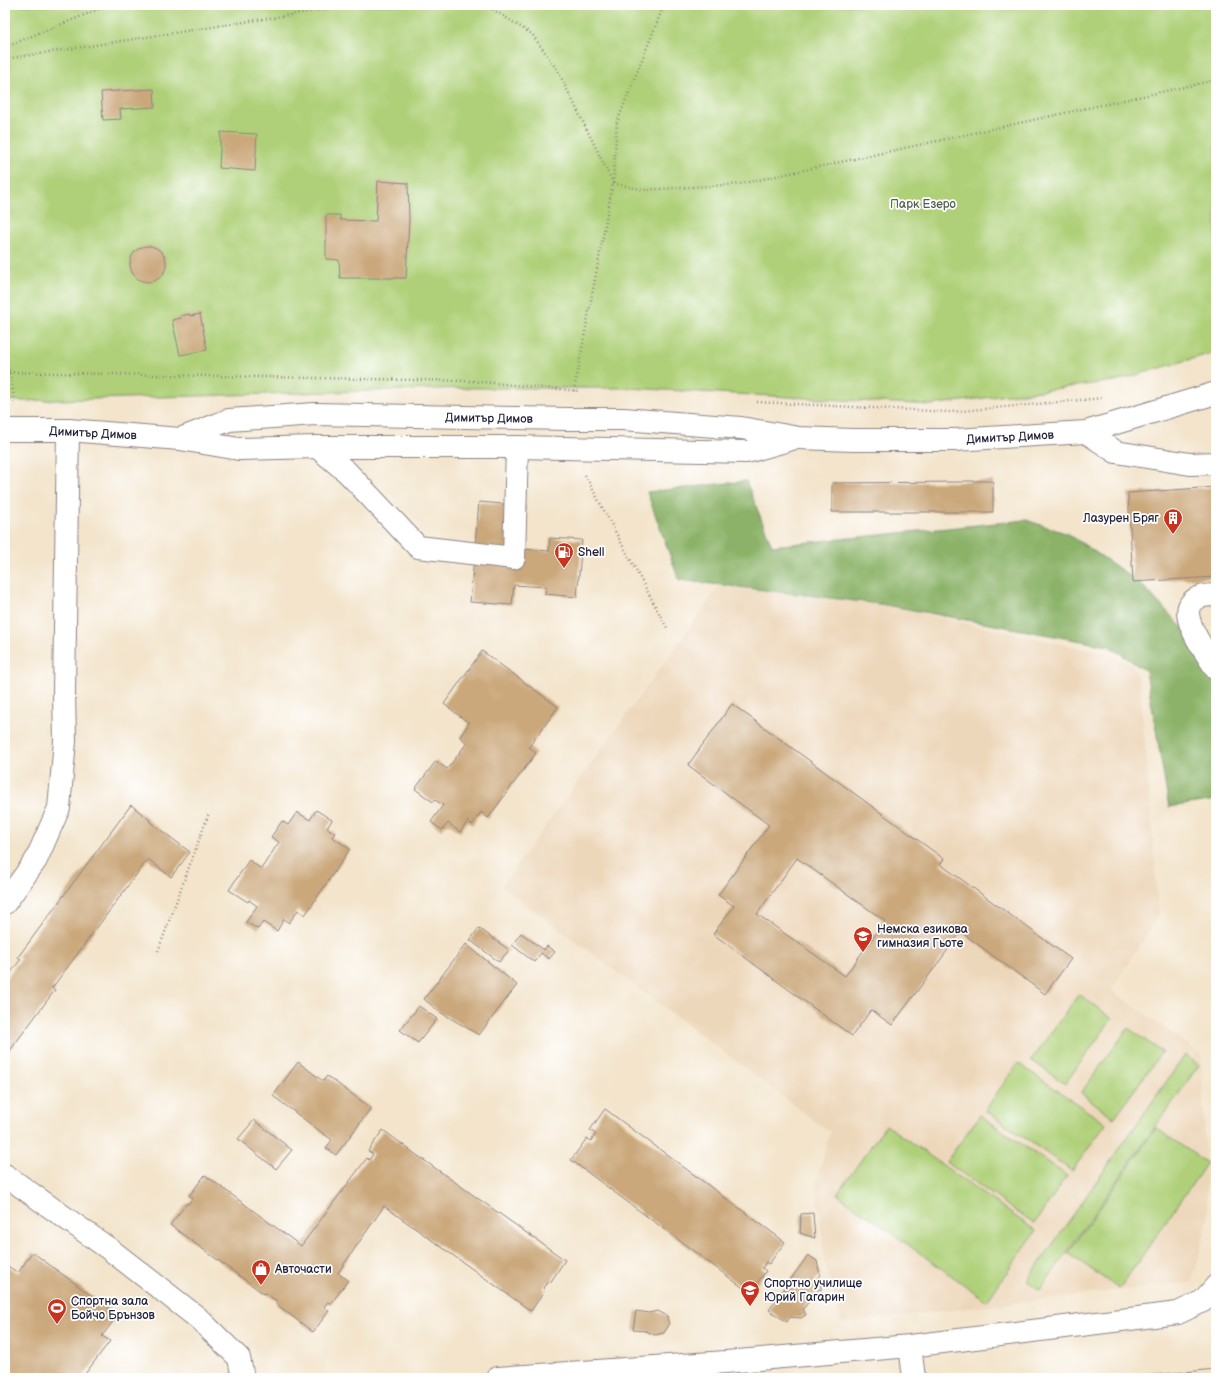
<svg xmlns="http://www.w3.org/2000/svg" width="1221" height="1383" font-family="'Balsamiq Sans',sans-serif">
<rect width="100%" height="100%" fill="#fff"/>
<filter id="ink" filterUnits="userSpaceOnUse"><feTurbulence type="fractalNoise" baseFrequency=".025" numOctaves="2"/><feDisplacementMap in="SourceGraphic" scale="8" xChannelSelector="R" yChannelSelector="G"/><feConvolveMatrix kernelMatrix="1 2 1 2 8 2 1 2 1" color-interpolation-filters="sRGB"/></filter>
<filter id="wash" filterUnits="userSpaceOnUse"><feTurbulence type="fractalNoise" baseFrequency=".012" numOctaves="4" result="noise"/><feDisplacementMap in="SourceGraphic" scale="16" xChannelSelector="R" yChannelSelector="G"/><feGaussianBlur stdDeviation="0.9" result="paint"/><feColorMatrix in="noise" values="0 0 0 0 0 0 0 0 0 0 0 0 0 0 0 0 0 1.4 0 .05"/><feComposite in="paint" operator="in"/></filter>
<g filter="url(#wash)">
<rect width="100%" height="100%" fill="#f3e4cb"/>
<path fill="#edd7ba" d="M719,587L880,605L1108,654L1131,664L1140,683L1159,915L1111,990L1201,1054L1208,1219L1192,1282L842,1323L825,1263L816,1183L830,1132L502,886Z"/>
<path fill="#afd078" stroke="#68795a" d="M5,5H1216V352L1115,381L931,405L629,388H471L22,401L5,400Z
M1079,994L1112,1019L1065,1084L1031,1060Z
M1128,1028L1162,1052L1114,1118L1081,1093Z
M1185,1055L1199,1065L1040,1290L1027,1281Z
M1018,1063L1106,1124L1072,1171L985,1110Z
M980,1115L1067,1176L1034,1224L946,1162Z
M886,1125L1036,1231L987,1301L837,1194Z
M1156,1128L1207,1163L1119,1289L1068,1253Z"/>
<path fill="#8bb268" stroke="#566a52" d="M746,481L772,546L1026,520L1068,534L1104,558L1141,584L1194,640L1216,682V800L1169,807L1146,671L1109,646L880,604L679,580L647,492Z"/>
<g id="blocks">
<path fill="#cba87b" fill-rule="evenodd" d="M154,89L155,107L120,109L121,119L103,120L101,92Z
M221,132L257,134L255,171L219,168Z
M378,181L408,183L409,219L406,278H340L339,260L326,259V215H340V220L376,221Z
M130 264a18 18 0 1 1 36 0a18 18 0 1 1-36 0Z
M190,314V316L200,314L207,350L180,355L172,320L181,318L180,316Z
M963,481H993V512H832V483L963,482Z
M1216,487V577L1133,582L1128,493Z
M479,502L526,506L523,549L549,551L550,538L582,540L577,597L545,594L546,587L514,585L512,605L470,602Z
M482,651L558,707L529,747L536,753L488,818L481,812L472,825L468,821L460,832L448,823L442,830L431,822L443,805L435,800L433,802L415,789L436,761L447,769L467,743L460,737L469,723L444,704Z
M732,704L944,859L940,864L1071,959L1045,994L961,932L892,1025L871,1010L852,1036L713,934L734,906L718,895L769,825L688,765ZM797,858L885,921L845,976L757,914Z
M131,805L150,820L149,821L190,852L171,877L148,859L52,988L55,990L5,1057V980L21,959L18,957Z
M316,810L332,820L327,828L335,833L332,837L350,849L305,915L298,910L289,923L284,919L277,931L263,922L258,929L246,922L257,906L249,900L248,902L229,890L249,860L261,869L279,842L271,837L282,821L288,825L297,812L310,820Z
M479,928L509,950L499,962L470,940Z
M521,933L544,950L547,946L555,952L549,959L541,953L534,962L512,945Z
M466,944L517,985L479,1035L440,1012L424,999Z
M419,1006L437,1019L418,1043L400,1030Z
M298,1062L323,1081L327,1076L371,1108L336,1155L326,1148L332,1140L273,1096Z
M605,1109L785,1242L769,1264L766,1262L762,1268L766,1271L750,1293L571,1160L587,1138L591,1141L596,1134L590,1130Z
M254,1120L292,1150L276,1169L238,1139Z
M383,1130L418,1156L565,1260L550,1283L548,1281L543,1288L545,1290L531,1311L384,1206L338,1273L348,1280L331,1304L328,1302L324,1307L329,1311L313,1332L276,1304L278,1302L265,1293L264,1294L170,1225L187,1203L188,1204L193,1198L189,1196L205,1175L301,1246L367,1158L369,1160L373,1154L368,1151Z
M813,1213L815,1238L800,1233L801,1214Z
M32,1252L118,1315L102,1336L110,1341L82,1378H5V1264L18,1273Z
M808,1255L817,1261L820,1275L815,1281L821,1286V1290L819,1289L803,1309L806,1315L801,1318L790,1317L787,1322L769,1310Z
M636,1311L649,1313L658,1311L667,1316L669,1325L664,1333L655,1335L646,1331L633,1330Z
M1216,1369V1378H1132V1377Z"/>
</g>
</g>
<g filter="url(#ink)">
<use href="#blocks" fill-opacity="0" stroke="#8a8383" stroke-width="1"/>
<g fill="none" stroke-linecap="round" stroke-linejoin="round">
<g stroke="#8a8383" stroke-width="24">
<path id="minor" d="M1086,432L1116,452L1190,464L1216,463
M317,447L347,472L418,547L514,558L517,447
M1216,595C1161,595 1202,646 1216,669
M5,903L36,860L59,808L65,741L64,693L68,430
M5,1175L112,1251L198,1318L239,1358L243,1378
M910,1346L914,1378
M498,1378L726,1362L910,1346L1178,1313L1203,1301L1216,1286"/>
</g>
<g stroke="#8a8383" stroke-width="24">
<path id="major" d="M5,430H68L180,439L239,449L317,447H517L747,452L792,439
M180,439L229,420L315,414L568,419H623L741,428L799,438L853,440H955L1086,432L1216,393"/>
</g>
<path stroke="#8a8383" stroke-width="2.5" stroke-dasharray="1 3" stroke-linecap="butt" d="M486,5L532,34L558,71L613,183L617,122L664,5
M5,47L109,5
M5,59L354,5
M5,358L10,373L15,404
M5,372L471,381L580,391
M574,391L613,183L643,190L740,184L1216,80
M757,402L950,412L1103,398
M585,475L667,628
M158,951L209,813"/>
<use href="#minor" stroke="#fff" stroke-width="22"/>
<use href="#major" stroke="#fff" stroke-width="22"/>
</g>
</g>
<defs>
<g id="building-pin" transform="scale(1)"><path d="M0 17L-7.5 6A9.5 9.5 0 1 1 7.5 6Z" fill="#c8321e" stroke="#fff"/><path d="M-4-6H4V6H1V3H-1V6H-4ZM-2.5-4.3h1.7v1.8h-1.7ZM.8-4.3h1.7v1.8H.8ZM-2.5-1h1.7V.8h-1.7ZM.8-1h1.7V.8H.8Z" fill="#fff"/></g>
<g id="fuel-pin" transform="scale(1)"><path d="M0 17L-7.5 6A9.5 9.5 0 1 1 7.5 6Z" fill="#c8321e" stroke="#fff"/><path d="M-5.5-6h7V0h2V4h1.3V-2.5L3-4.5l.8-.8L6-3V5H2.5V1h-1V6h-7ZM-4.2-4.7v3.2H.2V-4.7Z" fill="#fff"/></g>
<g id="school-pin" transform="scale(1)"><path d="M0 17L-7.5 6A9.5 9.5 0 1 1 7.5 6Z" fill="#c8321e" stroke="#fff"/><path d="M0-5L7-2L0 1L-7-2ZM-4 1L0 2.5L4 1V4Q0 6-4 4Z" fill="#fff"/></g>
<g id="shop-pin" transform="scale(1)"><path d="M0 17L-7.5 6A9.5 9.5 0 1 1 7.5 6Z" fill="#c8321e" stroke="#fff"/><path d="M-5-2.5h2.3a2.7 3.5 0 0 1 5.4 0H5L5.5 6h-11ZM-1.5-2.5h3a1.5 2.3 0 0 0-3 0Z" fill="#fff"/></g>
<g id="stadium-pin" transform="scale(1)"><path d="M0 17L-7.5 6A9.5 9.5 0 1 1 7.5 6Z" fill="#c8321e" stroke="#fff"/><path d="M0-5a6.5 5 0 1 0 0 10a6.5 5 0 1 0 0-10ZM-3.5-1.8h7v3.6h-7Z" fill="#fff"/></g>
</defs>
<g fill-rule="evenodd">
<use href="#building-pin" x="1173" y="518"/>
<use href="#fuel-pin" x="564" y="552"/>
<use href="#school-pin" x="863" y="936"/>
<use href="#shop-pin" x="261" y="1269"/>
<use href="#school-pin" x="750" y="1290"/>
<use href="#stadium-pin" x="57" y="1308"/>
</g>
<g text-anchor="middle" stroke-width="3.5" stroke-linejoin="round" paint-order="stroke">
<g font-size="12" fill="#535f50" stroke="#fff">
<text x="923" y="208">Парк Езеро</text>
</g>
<g font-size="12" fill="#22223b" stroke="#fff">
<text transform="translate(489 418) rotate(1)" y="4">Димитър Димов</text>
<text transform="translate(93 433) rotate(3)" y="4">Димитър Димов</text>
<text transform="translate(1010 437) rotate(-3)" y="4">Димитър Димов</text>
</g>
<g font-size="12" fill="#22223b" stroke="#fff" text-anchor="start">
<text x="1159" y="522" text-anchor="end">Лазурен Бряг</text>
<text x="578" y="556">Shell</text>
<text x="877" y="933">Немска езикова<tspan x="877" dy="14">гимназия Гьоте</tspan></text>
<text x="275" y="1273">Авточасти</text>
<text x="764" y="1287">Спортно училище<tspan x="764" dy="14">Юрий Гагарин</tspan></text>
<text x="71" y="1305">Спортна зала<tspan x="71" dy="14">Бойчо Брънзов</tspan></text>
</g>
</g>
<rect width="1221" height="1383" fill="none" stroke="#fff" stroke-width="20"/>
</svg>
